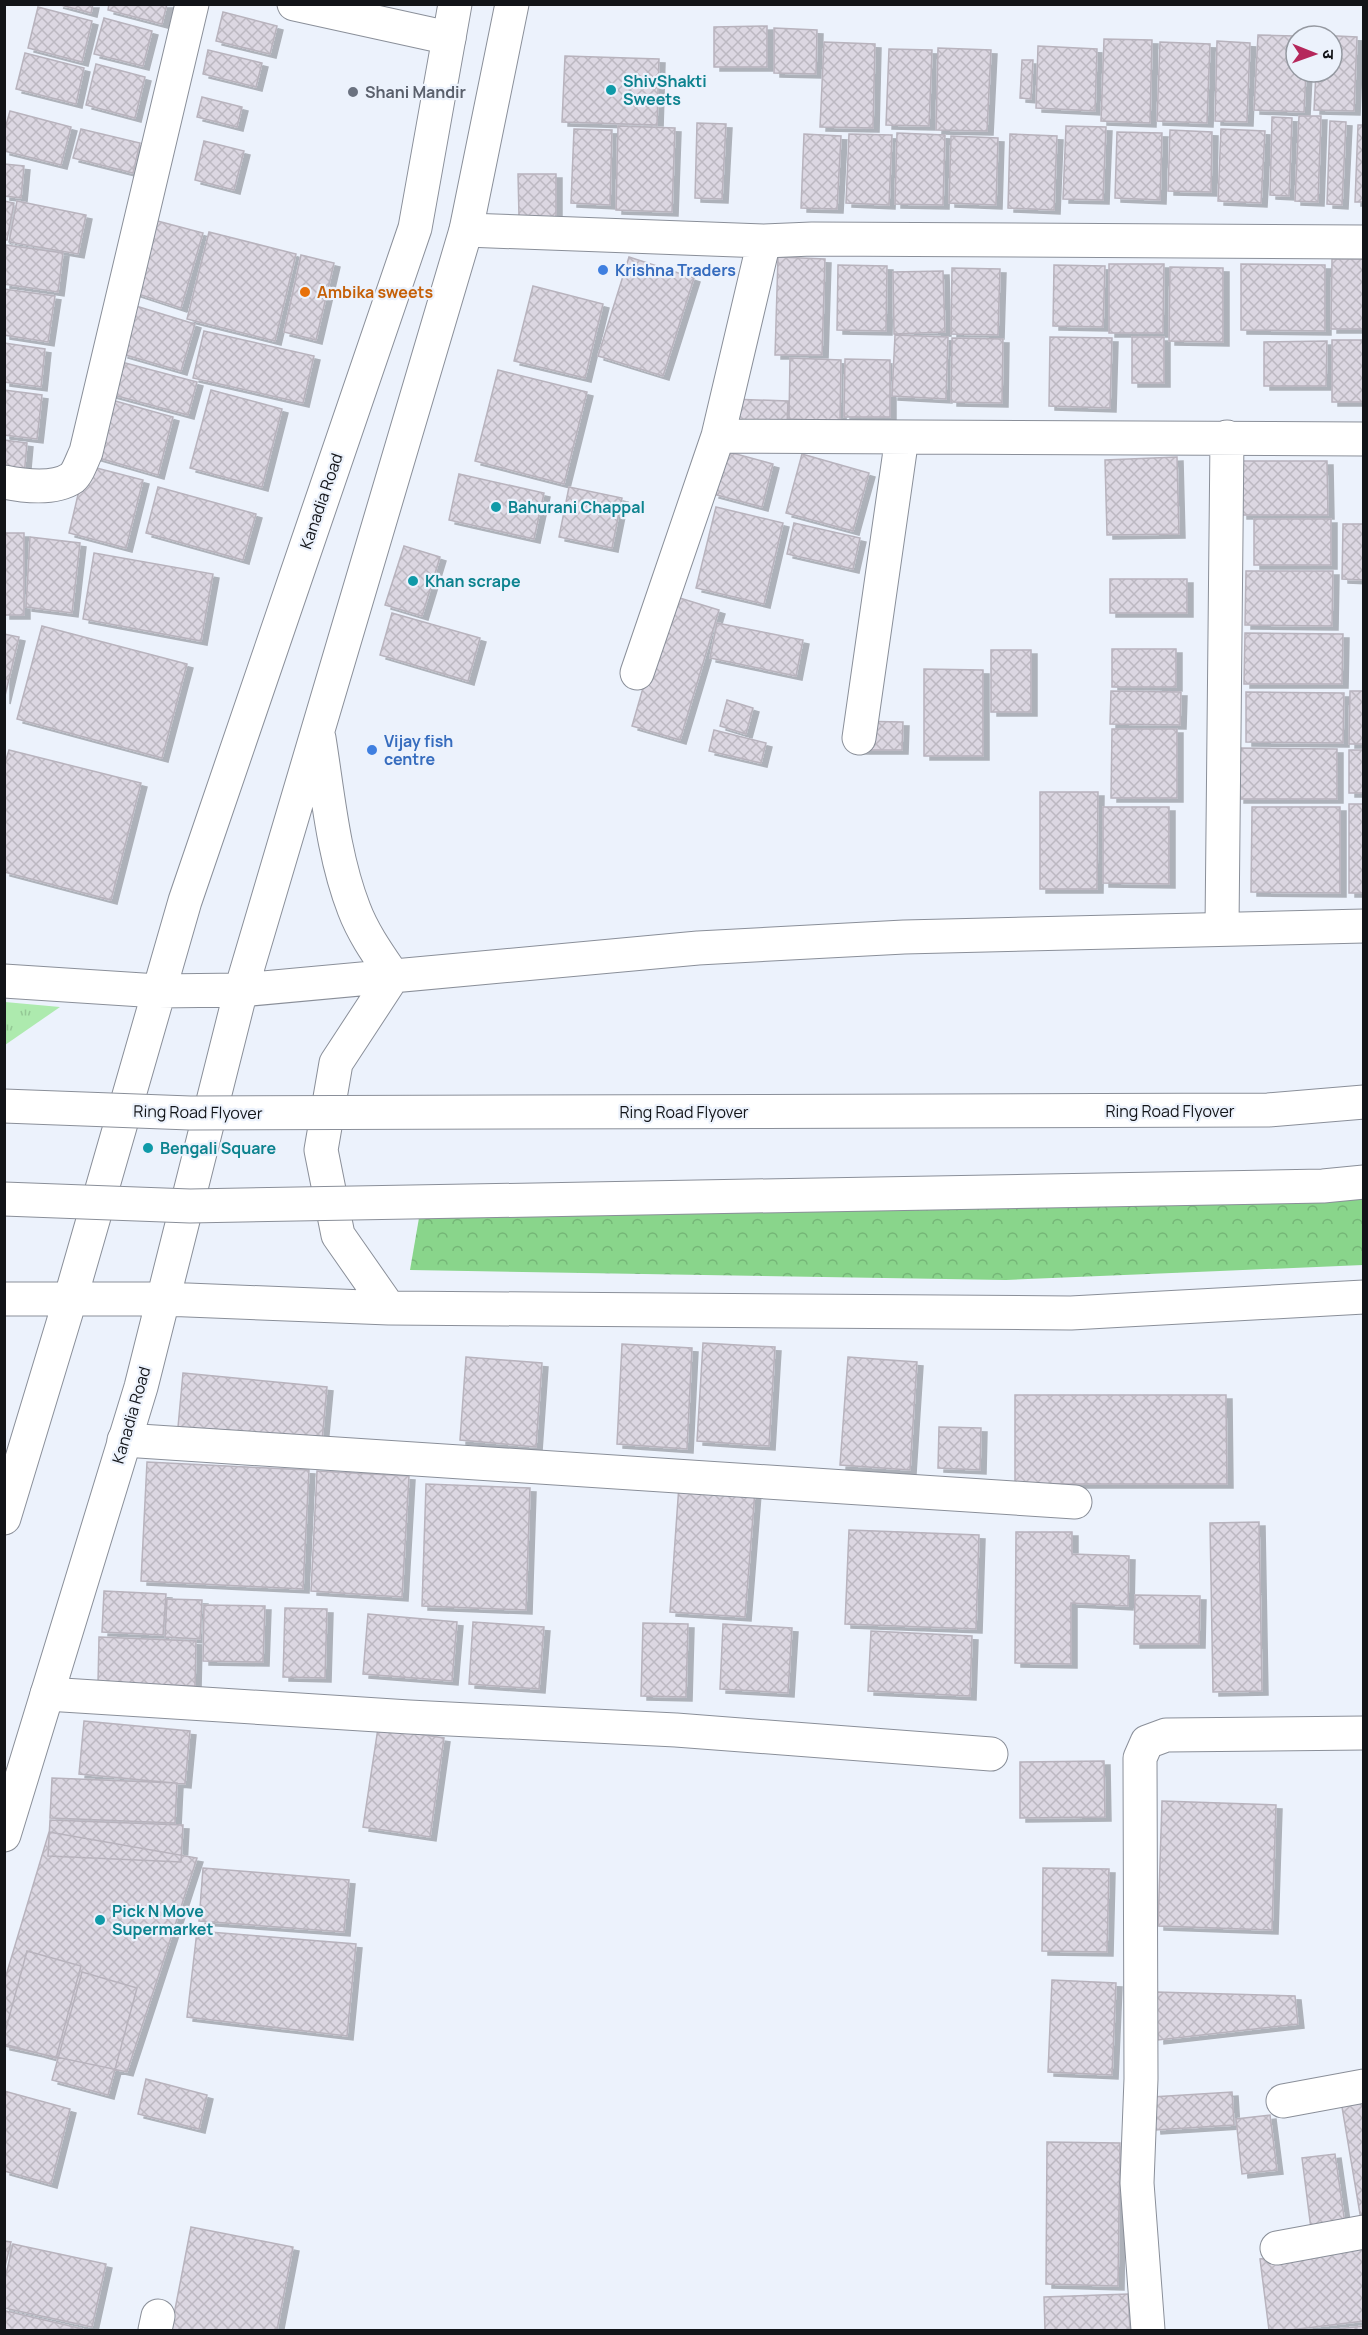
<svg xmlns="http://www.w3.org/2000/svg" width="1368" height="2335" font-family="Manrope,'Noto Sans Devanagari',sans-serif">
<defs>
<pattern id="forest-crowns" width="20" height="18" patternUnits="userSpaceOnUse" patternTransform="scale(1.5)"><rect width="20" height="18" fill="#89d58b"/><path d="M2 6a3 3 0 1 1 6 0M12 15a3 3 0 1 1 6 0" fill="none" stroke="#75b677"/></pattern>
<pattern id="park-tufts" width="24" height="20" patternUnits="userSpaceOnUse" patternTransform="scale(1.5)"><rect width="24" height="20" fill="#adeaae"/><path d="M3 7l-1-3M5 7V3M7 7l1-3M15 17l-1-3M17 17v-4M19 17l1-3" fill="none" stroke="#94c895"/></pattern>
<pattern id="building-cross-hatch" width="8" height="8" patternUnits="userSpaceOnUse" patternTransform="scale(1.5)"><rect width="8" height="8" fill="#dcd7e2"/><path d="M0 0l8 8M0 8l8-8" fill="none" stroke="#bcb8c1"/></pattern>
<filter id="shadow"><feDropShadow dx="6" dy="4" stdDeviation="0" flood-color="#0004"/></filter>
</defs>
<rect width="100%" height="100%" fill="#ecf2fc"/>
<path fill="url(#forest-crowns)" d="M1363,1176V1265L1006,1280L410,1270L419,1218Z"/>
<path fill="url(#park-tufts)" d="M5,1002L60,1007L5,1045Z"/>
<path fill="url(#building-cross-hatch)" stroke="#b8b3bd" stroke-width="1.5" filter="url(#shadow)" d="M57,4H93L91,13Z
M109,4H167L162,24L108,10Z
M38,7L92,21L82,62L28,48Z
M223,12L277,26L270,54L216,41Z
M104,18L152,31L143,66L94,54Z
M767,26V67H714V27Z
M774,28L817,30L816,74L774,73Z
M1258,35L1296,36V72H1306L1304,112L1254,110Z
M1317,35L1357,37L1354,111L1314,110L1316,72H1332V36Z
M1104,39L1152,40L1150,123L1101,121Z
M1217,41L1250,43L1247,122L1215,121Z
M824,42L875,44L873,128L820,127Z
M1160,42L1210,44L1207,123L1157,121Z
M1038,46L1097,49L1095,111L1036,108Z
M938,48L991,50L987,131L936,130Z
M889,49L932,50L929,126L886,125Z
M208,50L262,63L256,87L203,74Z
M25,53L84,68L76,104L16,89Z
M565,56L659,59L657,125L562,122Z
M1022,60H1033L1031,99L1020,98Z
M96,64L145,77L135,118L86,105Z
M202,97L242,107L237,127L197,117Z
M10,111L71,127L61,165L4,151V132Z
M1299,116H1321L1318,202L1295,201Z
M1272,117L1292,118L1289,196L1270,195Z
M1330,121L1346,122L1342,205L1327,204Z
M697,123L726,124L722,199L695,198Z
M1358,125H1364V202H1355Z
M618,126L675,128L672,212L616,210Z
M1066,126L1106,127L1103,200L1063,199Z
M81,129L140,143L133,173L73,158Z
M574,129L612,130L610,205L571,203Z
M1221,129L1265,131L1261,203L1218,201Z
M1170,130L1212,132L1211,192L1168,191Z
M1117,132L1162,133L1160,200L1115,198Z
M897,133L945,135L943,205L895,204Z
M804,134L841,136L837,209L801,208Z
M849,134L892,135L889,205L846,203Z
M1010,134L1057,136L1054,210L1008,208Z
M951,136L998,138L996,205L949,203Z
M204,141L244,151L234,190L195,180Z
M4,164L24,166L21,198L4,196Z
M518,174H556V217H519Z
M4,201L14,203L7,240H4Z
M17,201L86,215L78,254L9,242Z
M150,219L203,233L181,308L132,292Z
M209,232L296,254L275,341L187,319Z
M6,245L63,253L58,292L4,284Z
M301,255L334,263L316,340L284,332Z
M629,257L694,278L663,376L598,356Z
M778,257L825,259L822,355H775Z
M1332,259H1364V329H1331Z
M1109,264H1164L1163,333H1109Z
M1241,264L1325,265V331L1241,330Z
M838,265L887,266L886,331L837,330Z
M1054,265L1105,266L1103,327L1053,326Z
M1170,267L1223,268V342L1169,341Z
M952,268L1000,269L998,335L951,334Z
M943,271L945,332L894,334L893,272Z
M533,286L603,304L585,378L514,361Z
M4,289L55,296L48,342L4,335Z
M136,306L195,324L181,371L122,354Z
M204,331L314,356L303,403L193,378Z
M895,335L948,337L946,399L892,396Z
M1050,337L1112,338L1110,408L1049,406Z
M1132,337H1164V383H1132Z
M952,338L1003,339L1002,403L951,402Z
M1332,340H1364V402H1332Z
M1327,341L1326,386H1264V342Z
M4,343L45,349L41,387L4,382Z
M790,358L841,360L840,421L789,419Z
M845,359L890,360V417H844Z
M114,360L197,382L188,415L106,393Z
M498,370L587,392L564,484L475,461Z
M4,390L42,395L37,439L4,435Z
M211,390L282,409L262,487L190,468Z
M108,399L173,417L158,475L92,456Z
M731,399L788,401L787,428L730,426Z
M4,440L27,443L24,476L4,474Z
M725,451L773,464L762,507L713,494Z
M802,454L869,473L853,531L786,513Z
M1177,457L1179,534L1107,535L1105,460Z
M1241,461H1327L1328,515H1241Z
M85,465L143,480L126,548L69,533Z
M459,474L544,493L534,539L449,520Z
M158,487L256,514L243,560L146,533Z
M569,487L622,498L612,548L559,537Z
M716,507L783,523L764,604L696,588Z
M1254,519H1331V565H1254Z
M794,523L860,538L853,569L787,554Z
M1343,524H1364V580L1342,579Z
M4,533H24V615H4Z
M30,537L80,543L72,613L26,607Z
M404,546L440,557L422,616L385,605Z
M94,553L213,574L201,641L83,619Z
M1246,571H1333L1332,626L1245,625Z
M1110,579H1187V613H1110Z
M670,595L719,610L680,740L632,726Z
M392,613L480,638L468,681L380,655Z
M717,623L803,640L796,676L710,658Z
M42,626L187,664L162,758L17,719Z
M1245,633L1343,634L1342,684H1244Z
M4,634L19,637L4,700Z
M1112,649H1176V687H1112Z
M991,650H1031V712H991Z
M924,669L983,670V756H924Z
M1111,691L1181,692L1180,725L1110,724Z
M1350,691H1364V744H1349Z
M1246,692L1344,693L1343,743L1246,742Z
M727,700L753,708L746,734L720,726Z
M850,721L903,722L902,750H850Z
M1112,729H1177V798H1111Z
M714,730L766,743L761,763L709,751Z
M1239,748L1337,749V799H1238Z
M9,750L141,783L111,900L4,872V766Z
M1349,750H1364V793H1349Z
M1040,792H1098L1097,889H1040Z
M1349,804H1364V893H1349Z
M1103,807H1169V884L1103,883Z
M1252,807H1340V893L1251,892Z
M703,1343L775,1347L769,1446L697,1441Z
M622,1344L692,1348L687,1449L617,1444Z
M466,1357L542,1363L536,1447L460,1440Z
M848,1357L917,1362L910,1470L840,1465Z
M183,1373L327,1387L322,1441L178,1427Z
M1015,1395H1226L1227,1484H1015Z
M939,1427L981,1428L980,1470L938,1468Z
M147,1462L309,1470L303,1589L141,1581Z
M317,1471L409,1476L402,1597L311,1591Z
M426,1484L530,1488L526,1610L422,1606Z
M679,1485L755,1491L745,1617L670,1612Z
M1259,1522L1262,1691L1213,1692L1210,1523Z
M849,1530L979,1535L976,1629L845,1624Z
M1016,1532H1072V1554L1129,1556L1128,1606L1071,1603V1664L1015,1663Z
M104,1591L166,1594L163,1635L102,1632Z
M1135,1595L1200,1596L1199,1644H1134Z
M167,1599L202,1600L200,1639L165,1637Z
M204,1605L265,1606L263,1662L203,1661Z
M285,1608L327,1609L325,1678L283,1677Z
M368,1614L457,1622L452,1681L363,1674Z
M473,1622L544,1627L539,1689L469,1684Z
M643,1623L688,1624L686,1697L641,1696Z
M723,1624L792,1628L788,1693L720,1689Z
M871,1631L972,1636L970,1696L868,1691Z
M99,1637L196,1641L195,1686L98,1683Z
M84,1721L190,1731L185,1784L79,1774Z
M378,1728L444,1738L430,1837L363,1827Z
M1104,1761L1105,1817L1020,1818V1762Z
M52,1778L177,1783L175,1823L50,1818Z
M1162,1801L1276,1805L1272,1930L1158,1926Z
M50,1820L183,1825L181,1862L48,1856Z
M49,1832L197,1858L127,2072L4,2046V1982Z
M203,1868L349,1880L344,1932L199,1921Z
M1043,1868L1109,1869L1107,1952L1042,1951Z
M197,1931L356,1944L347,2036L187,2017Z
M27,1951L81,1966L56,2058L4,2044V2036Z
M82,1972L137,1988L108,2095L52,2080Z
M1052,1980L1116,1983L1112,2075L1048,2072Z
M1156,1992L1295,1996L1298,2024L1158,2040Z
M146,2079L207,2095L199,2129L138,2114Z
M4,2091L70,2109L51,2184L4,2171Z
M1232,2092L1234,2125L1155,2130L1152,2097Z
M1364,2096V2219L1361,2220L1341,2101Z
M1270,2115L1277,2170L1242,2174L1236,2119Z
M1047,2142L1120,2143L1118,2286L1046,2284Z
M1335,2154L1345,2224L1311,2229L1302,2158Z
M191,2227L293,2247L277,2330H171Z
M4,2241L11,2242L4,2271Z
M13,2244L106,2264L92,2327L4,2308V2283Z
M1364,2246V2321L1290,2330H1269L1260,2259Z
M1128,2294L1130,2330H1045L1044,2297Z
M6,2311L83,2329L4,2330Z
M1364,2326V2330H1328Z"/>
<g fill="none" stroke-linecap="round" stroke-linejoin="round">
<g stroke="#8a8f99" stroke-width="35">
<path id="street" d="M294,4L449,38
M466,230L764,241L812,239L1364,242
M718,436L1364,439
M4,482C24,486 54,490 72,478C78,473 82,460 86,452L192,4
M637,673L718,436L764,241
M859,738L902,437
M1222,928L1227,437
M124,1440L1075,1502
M47,1694L409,1717L676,1730L991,1754
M1283,2101L1364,2086
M1277,2248L1364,2232
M155,2330L158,2316
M1148,2330L1137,2183L1141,2079L1140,1758L1147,1742L1166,1735L1364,1733"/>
</g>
<g stroke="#8a8f99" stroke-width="35">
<path id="secondary" d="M319,738C328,794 333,855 354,909C363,933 378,954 393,976L336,1063L321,1150L338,1235L389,1308
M4,981L158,991L241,990L698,948L904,937L1364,926
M4,1299H163L389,1308L1071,1313L1364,1297
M4,1518L70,1300L185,901L415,228L455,4
M4,1835L141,1387L241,990L466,230L512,4"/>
</g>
<use href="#street" stroke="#fff" stroke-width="33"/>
<use href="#secondary" stroke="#fff" stroke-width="33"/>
<g stroke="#8a8f99" stroke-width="35" stroke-linecap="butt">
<path id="primary-bridge" d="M4,1106L190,1113L1268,1110L1364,1102
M4,1199L190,1206L1323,1186L1364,1182"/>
</g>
<use href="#primary-bridge" stroke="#fff" stroke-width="33"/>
</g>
<g fill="#0f9aa8" stroke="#ecf2fc" stroke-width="2">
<circle cx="611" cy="90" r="6"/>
<circle cx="496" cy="507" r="6"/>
<circle cx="413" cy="581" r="6"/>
<circle cx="148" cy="1148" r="6"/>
<circle cx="100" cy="1920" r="6"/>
</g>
<circle fill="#6b7280" stroke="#ecf2fc" stroke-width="2" cx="353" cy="92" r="6"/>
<g fill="#3f7fe0" stroke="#ecf2fc" stroke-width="2">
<circle cx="603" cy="270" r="6"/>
<circle cx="372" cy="750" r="6"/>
</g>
<circle fill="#e8710a" stroke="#ecf2fc" stroke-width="2" cx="305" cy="292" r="6"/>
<g text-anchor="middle" stroke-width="4.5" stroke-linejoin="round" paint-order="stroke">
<g font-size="16" font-weight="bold" fill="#0d838f" stroke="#ecf2fc" text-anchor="start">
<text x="623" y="87">ShivShakti<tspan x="623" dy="18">Sweets</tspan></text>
<text x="508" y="513">Bahurani Chappal</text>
<text x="425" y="587">Khan scrape</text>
<text x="160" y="1154">Bengali Square</text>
<text x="112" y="1917">Pick N Move<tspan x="112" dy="18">Supermarket</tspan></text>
</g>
<g font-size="16" font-weight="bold" fill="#5b616d" stroke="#ecf2fc" text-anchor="start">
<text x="365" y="98">Shani Mandir</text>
</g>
<g font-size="16" font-weight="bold" fill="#366cbe" stroke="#ecf2fc" text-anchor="start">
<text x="615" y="276">Krishna Traders</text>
<text x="384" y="747">Vijay fish<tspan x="384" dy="18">centre</tspan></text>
</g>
<g font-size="16" font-weight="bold" fill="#c56008" stroke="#ecf2fc" text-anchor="start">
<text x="317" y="298">Ambika sweets</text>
</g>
<g font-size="16" fill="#121418" stroke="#ecf2fc">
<text transform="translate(321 501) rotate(-71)" y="6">Kanadia Road</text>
<text x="1170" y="1117">Ring Road Flyover</text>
<text transform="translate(198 1112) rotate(1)" y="6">Ring Road Flyover</text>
<text x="684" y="1118">Ring Road Flyover</text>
<text transform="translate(131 1415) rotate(-74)" y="6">Kanadia Road</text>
</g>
</g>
<rect width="1368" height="2335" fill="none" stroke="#121418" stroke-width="12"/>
<g transform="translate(1314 54) rotate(91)"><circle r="28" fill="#ecf2fc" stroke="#9599a1" stroke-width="1.5"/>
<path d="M0-4.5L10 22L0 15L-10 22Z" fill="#b5275b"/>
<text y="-9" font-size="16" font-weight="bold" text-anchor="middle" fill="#121418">उ</text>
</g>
</svg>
